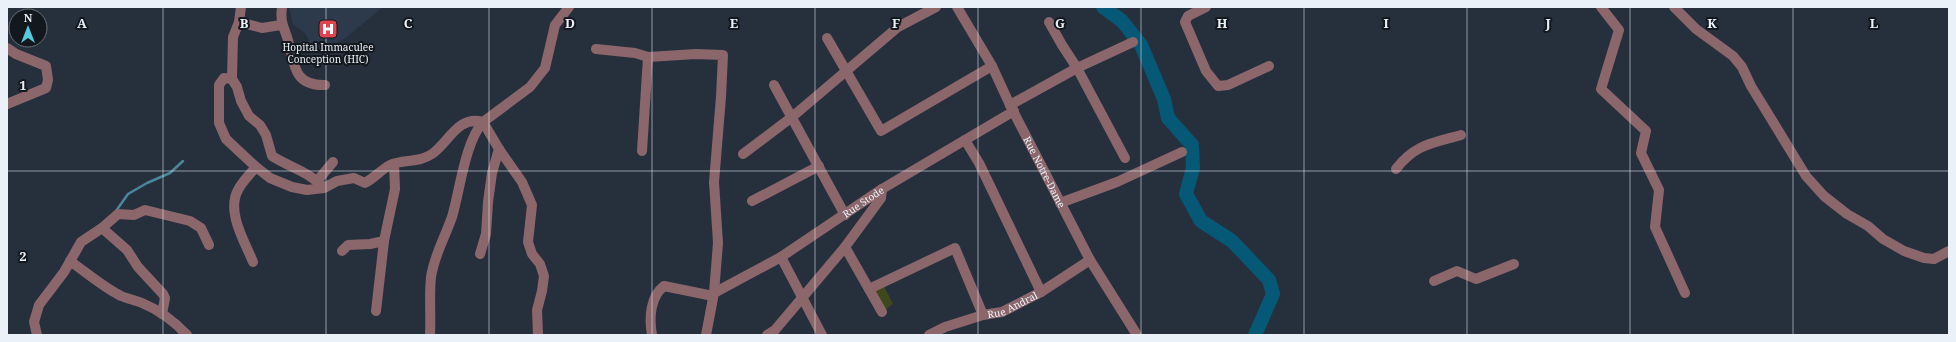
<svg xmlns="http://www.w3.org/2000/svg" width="1956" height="342" font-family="'Noto Serif',serif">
<rect width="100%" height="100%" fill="#26303d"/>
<path fill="#2c3a4c" d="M289,7H383L344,39L315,54L306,34L293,24Z"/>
<path fill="#3f481a" d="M882,282L893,304L882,312L869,289Z"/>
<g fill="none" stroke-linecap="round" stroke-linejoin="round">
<path stroke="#4a869d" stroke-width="2.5" d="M116,211L128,194L147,183L170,173L183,161"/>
<path stroke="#055876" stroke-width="14" d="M1103,7L1122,21L1141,45L1164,99L1168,118L1192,145L1193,168L1186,194L1201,221L1232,241L1269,280L1273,294L1255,335"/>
<g stroke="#8b666b" stroke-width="10">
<path d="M282,7C280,21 283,25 287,37C295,61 291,86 325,85"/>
<path id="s1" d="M957,7L992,66L1010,105L1090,260L1137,335"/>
<path d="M1206,7L1188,16L1185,22L1206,71L1218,86L1228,85L1269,66"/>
<path d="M1601,7L1619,30L1601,89L1646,131L1641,153L1659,190L1655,227L1685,293"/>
<path d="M1674,7L1696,29L1733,56L1742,67L1751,86L1806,176L1824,196L1847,214L1868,226L1883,239L1904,251L1924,258L1934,259L1949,251"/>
<path d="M239,22L241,7"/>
<path d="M827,38L881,131L992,66"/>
<path d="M7,48L16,54L46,66L48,80L46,88L7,104"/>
<path d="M596,49L635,53L648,57L696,54L723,55L721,97L714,182L718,243L714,293L706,335"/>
<path d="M232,79L233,37L239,22L262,28L281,25"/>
<path d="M774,85L845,215"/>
<path d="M1010,105L1077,68L1062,45L1049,22"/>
<path d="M965,140L979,163L1041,292"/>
<path d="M642,151L648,57"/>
<path d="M743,154L792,117L898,27L936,7"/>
<path d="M1125,158L1077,68L1133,42"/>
<path d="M1396,169C1415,144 1433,143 1461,135"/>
<path d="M318,180L333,162"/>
<path d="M324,188C310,172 289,167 272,156L266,135L260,125L249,116L241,101L237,87L232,79L224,78L219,85V123L226,139L256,167L270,178L292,187L307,190L324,188L337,181L354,178L365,183C374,178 381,170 390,165C403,159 419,163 432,154C449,142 458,115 483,122L499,149L522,182L532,205L528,242L532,254L540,264L544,276L542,291L537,310L538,335"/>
<path d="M752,201L819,166"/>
<path d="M1060,203L1117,182L1182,152"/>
<path d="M102,228L127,250L138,267L163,294L165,298L162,314"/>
<path d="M845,247L882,312"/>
<path d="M342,251L348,245L370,244L384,241"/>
<path d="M480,254L486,234L488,202L492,173L499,149"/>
<path d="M781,257L822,335"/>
<path d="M70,261C87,273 103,287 121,296C128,299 135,300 142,303C159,310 174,321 187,335"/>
<path d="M253,262C245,242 226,212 238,190C242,182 250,174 256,167"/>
<path d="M1434,281L1457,271L1476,279L1514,264"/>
<path d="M869,289L955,248L983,315"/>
<path id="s2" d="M714,293L781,257L882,189L1014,111"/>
<path d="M376,311L384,241L395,189L394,164"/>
<path d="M37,335L34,322L39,305L64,272L81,242L102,228L118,214L134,215L145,210L190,221L201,228L209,245"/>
<path d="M430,335C431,316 429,296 431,277C434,256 445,237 452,217C460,190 465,142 483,122L530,87L545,68L555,25L569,7"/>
<path d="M652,335C649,318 650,297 664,286L713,296"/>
<path d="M767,335L775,330L845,247L881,198L882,189"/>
<path id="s3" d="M929,335L945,327L983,315L1002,312L1041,292L1090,260"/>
</g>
</g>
<path fill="none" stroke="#eaf1f9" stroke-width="1" stroke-opacity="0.55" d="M163,7V335M326,7V335M489,7V335M652,7V335M815,7V335M978,7V335M1141,7V335M1304,7V335M1467,7V335M1630,7V335M1793,7V335M7,171H1949"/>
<defs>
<g id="hospital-square" transform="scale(1)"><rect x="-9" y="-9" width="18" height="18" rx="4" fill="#e0444e" stroke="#13181e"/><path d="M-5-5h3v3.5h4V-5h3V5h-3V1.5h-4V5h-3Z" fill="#fff"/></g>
</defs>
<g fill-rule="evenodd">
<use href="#hospital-square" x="328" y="29"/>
</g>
<g text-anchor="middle" stroke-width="4" stroke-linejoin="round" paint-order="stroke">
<g font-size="10" fill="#eaf1f9" stroke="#13181e">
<text x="328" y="51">Hopital Immaculee<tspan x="328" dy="12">Conception (HIC)</tspan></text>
</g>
<g font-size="10" fill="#eaf1f9" stroke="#13181e">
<text dy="4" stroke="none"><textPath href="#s1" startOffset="187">Rue Notre-Dame</textPath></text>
<text dy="4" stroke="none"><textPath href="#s2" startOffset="175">Rue Stode</textPath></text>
<text dy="4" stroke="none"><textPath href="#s3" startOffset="89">Rue Andral</textPath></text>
</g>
</g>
<g font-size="13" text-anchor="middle" font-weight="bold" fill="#eaf1f9" stroke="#13181e" stroke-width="4" stroke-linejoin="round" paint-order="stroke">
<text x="82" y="28">A</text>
<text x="244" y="28">B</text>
<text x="408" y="28">C</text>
<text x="570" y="28">D</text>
<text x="734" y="28">E</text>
<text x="896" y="28">F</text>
<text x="1060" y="28">G</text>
<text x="1222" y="28">H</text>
<text x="1386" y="28">I</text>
<text x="1548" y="28">J</text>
<text x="1712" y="28">K</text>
<text x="1874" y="28">L</text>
<text x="23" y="90">1</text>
<text x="23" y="261">2</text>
</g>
<rect width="1956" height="342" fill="none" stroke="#eaf1f9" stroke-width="16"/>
<g transform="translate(28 28)"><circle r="19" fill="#13181e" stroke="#696f76"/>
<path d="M0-3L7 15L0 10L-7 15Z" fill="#54cadd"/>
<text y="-6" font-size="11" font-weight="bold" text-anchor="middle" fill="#eaf1f9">N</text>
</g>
</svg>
